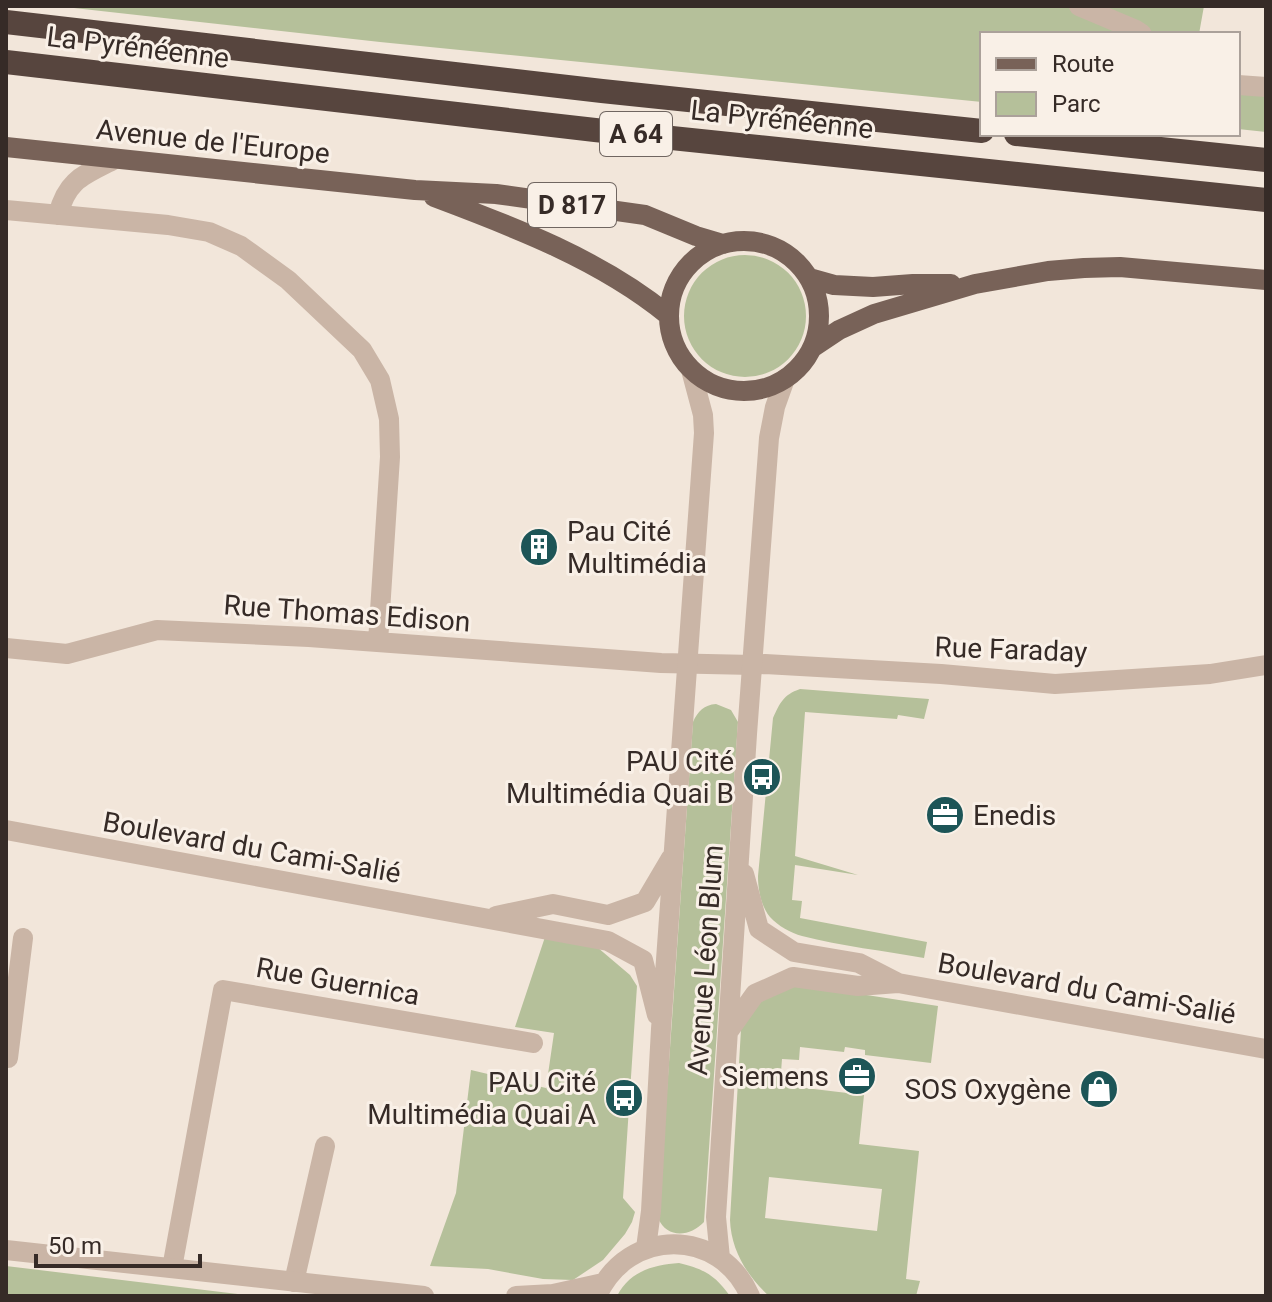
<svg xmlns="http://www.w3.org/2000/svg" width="1272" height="1302" font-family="Roboto,sans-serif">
<rect width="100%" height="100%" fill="#f2e6da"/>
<path fill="#b5c09a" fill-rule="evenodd" d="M56,6H1204L1199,34H982V102L380,42Z
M1238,91L1266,94V132L1238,129Z
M684 316a61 61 0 1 1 122 0a61 61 0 1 1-122 0Z
M800,689L929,699L924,719L898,715L897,719L805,712L795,856L858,875L795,865L792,900L802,901L800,918L927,942L924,958C885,951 841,946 802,936C791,933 778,926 770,917C761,906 758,890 758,876L773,718C780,703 783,695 800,689Z
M716,704L731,710L738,722L704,1222C690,1237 667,1239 658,1218L693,722C698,711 704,705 716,704Z
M546,934L597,947L630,975L637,986L623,1198L635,1212L632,1222L625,1234L603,1260L573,1280L543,1279L488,1269L430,1266L456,1193L471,1070L546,1088L554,1033L515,1027Z
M808,986L938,1006L931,1063L865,1055V1050L845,1047L844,1052L800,1047L799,1060L782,1059L780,1085L864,1095L859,1144L919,1151L906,1279L920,1281L916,1296H769C747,1276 731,1250 730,1220L741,1029L751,1009L782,987ZM769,1177L882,1189L877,1231L765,1218Z
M679,1263C704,1269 715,1275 730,1296H617C630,1271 653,1265 679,1263Z
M6,1266L246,1295V1296H6Z"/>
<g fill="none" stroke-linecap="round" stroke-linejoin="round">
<path stroke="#cab5a6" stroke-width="20" d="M1079,6L1136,30L1142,34
M1238,85L1266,87
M6,210L168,225L209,232L241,246L288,280L362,350L380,380L389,419L390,457L378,642
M58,215C67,179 84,175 115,159
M6,648L67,654L157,630L309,637L661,663L753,665L765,664L941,674L1055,684L1210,674L1266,665
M6,1058H8L23,938
M172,1268L223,990L533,1043
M294,1282L325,1146"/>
<path stroke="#cab5a6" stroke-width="20" d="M6,830L608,941L643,960L657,1015
M744,874L759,929L794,952L859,963L898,983
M496,916L553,904L608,915L645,902L671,858
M728,1032L755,994L793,977L858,986L898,983L1266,1049
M646,1248L651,1211L661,1029L704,433L703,415L691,370
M6,1250L424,1296
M720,1258L716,1217L747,734L769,438L775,407L785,379
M516,1296L553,1294L603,1283
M597,1296C628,1227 720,1227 750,1296"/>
<path stroke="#786258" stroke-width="20" d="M6,147L415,190L496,194L645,215L696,236L723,244
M434,197C514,227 601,260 668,315
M669 316a75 75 0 1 1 150 0a75 75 0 1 1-150 0Z
M809,278L834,285L873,287L913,284H951
M812,348L839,330L874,314L975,284L1048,271L1084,268L1120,267L1266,280"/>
<path stroke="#57453e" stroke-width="24" d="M6,22L602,91L982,131
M6,62L595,130L1266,200
M1016,134L1266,160"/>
</g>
<defs>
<g id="building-disc" transform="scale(2)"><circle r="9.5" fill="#1d5557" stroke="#f9f0e7"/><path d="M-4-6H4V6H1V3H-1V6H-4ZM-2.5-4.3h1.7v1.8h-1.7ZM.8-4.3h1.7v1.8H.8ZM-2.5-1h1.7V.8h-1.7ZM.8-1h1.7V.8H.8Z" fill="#fff"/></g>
<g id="bus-disc" transform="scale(2)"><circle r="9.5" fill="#1d5557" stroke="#f9f0e7"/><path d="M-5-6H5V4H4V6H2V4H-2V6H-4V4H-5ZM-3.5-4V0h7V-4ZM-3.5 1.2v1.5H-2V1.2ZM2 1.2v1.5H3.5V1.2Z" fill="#fff"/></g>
<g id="office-disc" transform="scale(2)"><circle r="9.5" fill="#1d5557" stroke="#f9f0e7"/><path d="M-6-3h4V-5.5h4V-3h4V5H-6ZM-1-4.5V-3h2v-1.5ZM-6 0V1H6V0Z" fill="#fff"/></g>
<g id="shop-disc" transform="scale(2)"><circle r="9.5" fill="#1d5557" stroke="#f9f0e7"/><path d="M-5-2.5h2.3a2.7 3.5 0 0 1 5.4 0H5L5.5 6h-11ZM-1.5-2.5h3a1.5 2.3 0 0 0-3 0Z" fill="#fff"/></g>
</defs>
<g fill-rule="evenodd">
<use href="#building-disc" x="539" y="547"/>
<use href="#bus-disc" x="762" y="777"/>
<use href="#office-disc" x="945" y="815"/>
<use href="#office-disc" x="857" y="1076"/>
<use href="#shop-disc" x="1099" y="1089"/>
<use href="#bus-disc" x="624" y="1098"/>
</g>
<g text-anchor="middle" stroke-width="6" stroke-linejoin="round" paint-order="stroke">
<g fill="#f9f0e7" stroke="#706661" stroke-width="2">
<rect x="600" y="112" width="72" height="44" rx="6"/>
<rect x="528" y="183" width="88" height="44" rx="6"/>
</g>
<g font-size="26" font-weight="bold" fill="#362b27">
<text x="636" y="143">A 64</text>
<text x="572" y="214">D 817</text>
</g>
<g font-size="28" fill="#362b27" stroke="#f9f0e7">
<text transform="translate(138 47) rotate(7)" y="10">La Pyrénéenne</text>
<text transform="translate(782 119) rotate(6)" y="10">La Pyrénéenne</text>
<text transform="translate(213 141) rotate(6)" y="10">Avenue de l'Europe</text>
<text transform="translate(347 613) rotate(4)" y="10">Rue Thomas Edison</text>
<text transform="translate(1011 649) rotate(2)" y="10">Rue Faraday</text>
<text transform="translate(252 847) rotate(10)" y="10">Boulevard du Cami-Salié</text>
<text transform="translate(705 960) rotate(-86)" y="10">Avenue Léon Blum</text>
<text transform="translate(338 981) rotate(10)" y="10">Rue Guernica</text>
<text transform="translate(1087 988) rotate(10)" y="10">Boulevard du Cami-Salié</text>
</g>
<g font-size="28" fill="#362b27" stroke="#f9f0e7" text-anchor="end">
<text x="567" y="541" text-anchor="start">Pau Cité<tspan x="567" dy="32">Multimédia</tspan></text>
<text x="734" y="771">PAU Cité<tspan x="734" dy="32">Multimédia Quai B</tspan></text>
<text x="973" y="825" text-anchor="start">Enedis</text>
<text x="829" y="1086">Siemens</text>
<text x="596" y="1092">PAU Cité<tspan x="596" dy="32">Multimédia Quai A</tspan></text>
<text x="1071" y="1099">SOS Oxygène</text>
</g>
</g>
<rect width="1272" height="1302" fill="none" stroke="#362b27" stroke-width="16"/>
<rect x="980" y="32" width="260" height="104" fill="#f9f0e7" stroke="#aba19a" stroke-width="2"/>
<rect x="996" y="58" width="40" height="12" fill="#786258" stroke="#aba19a" stroke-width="2"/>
<text x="1052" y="72" font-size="24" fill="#362b27">Route</text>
<rect x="996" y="92" width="40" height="24" fill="#b5c09a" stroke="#aba19a" stroke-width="2"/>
<text x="1052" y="112" font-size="24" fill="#362b27">Parc</text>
<path d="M36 1254v12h164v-12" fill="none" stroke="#362b27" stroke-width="4"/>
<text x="48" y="1254" font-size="24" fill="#362b27" stroke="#f9f0e7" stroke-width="6" paint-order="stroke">50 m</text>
</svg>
